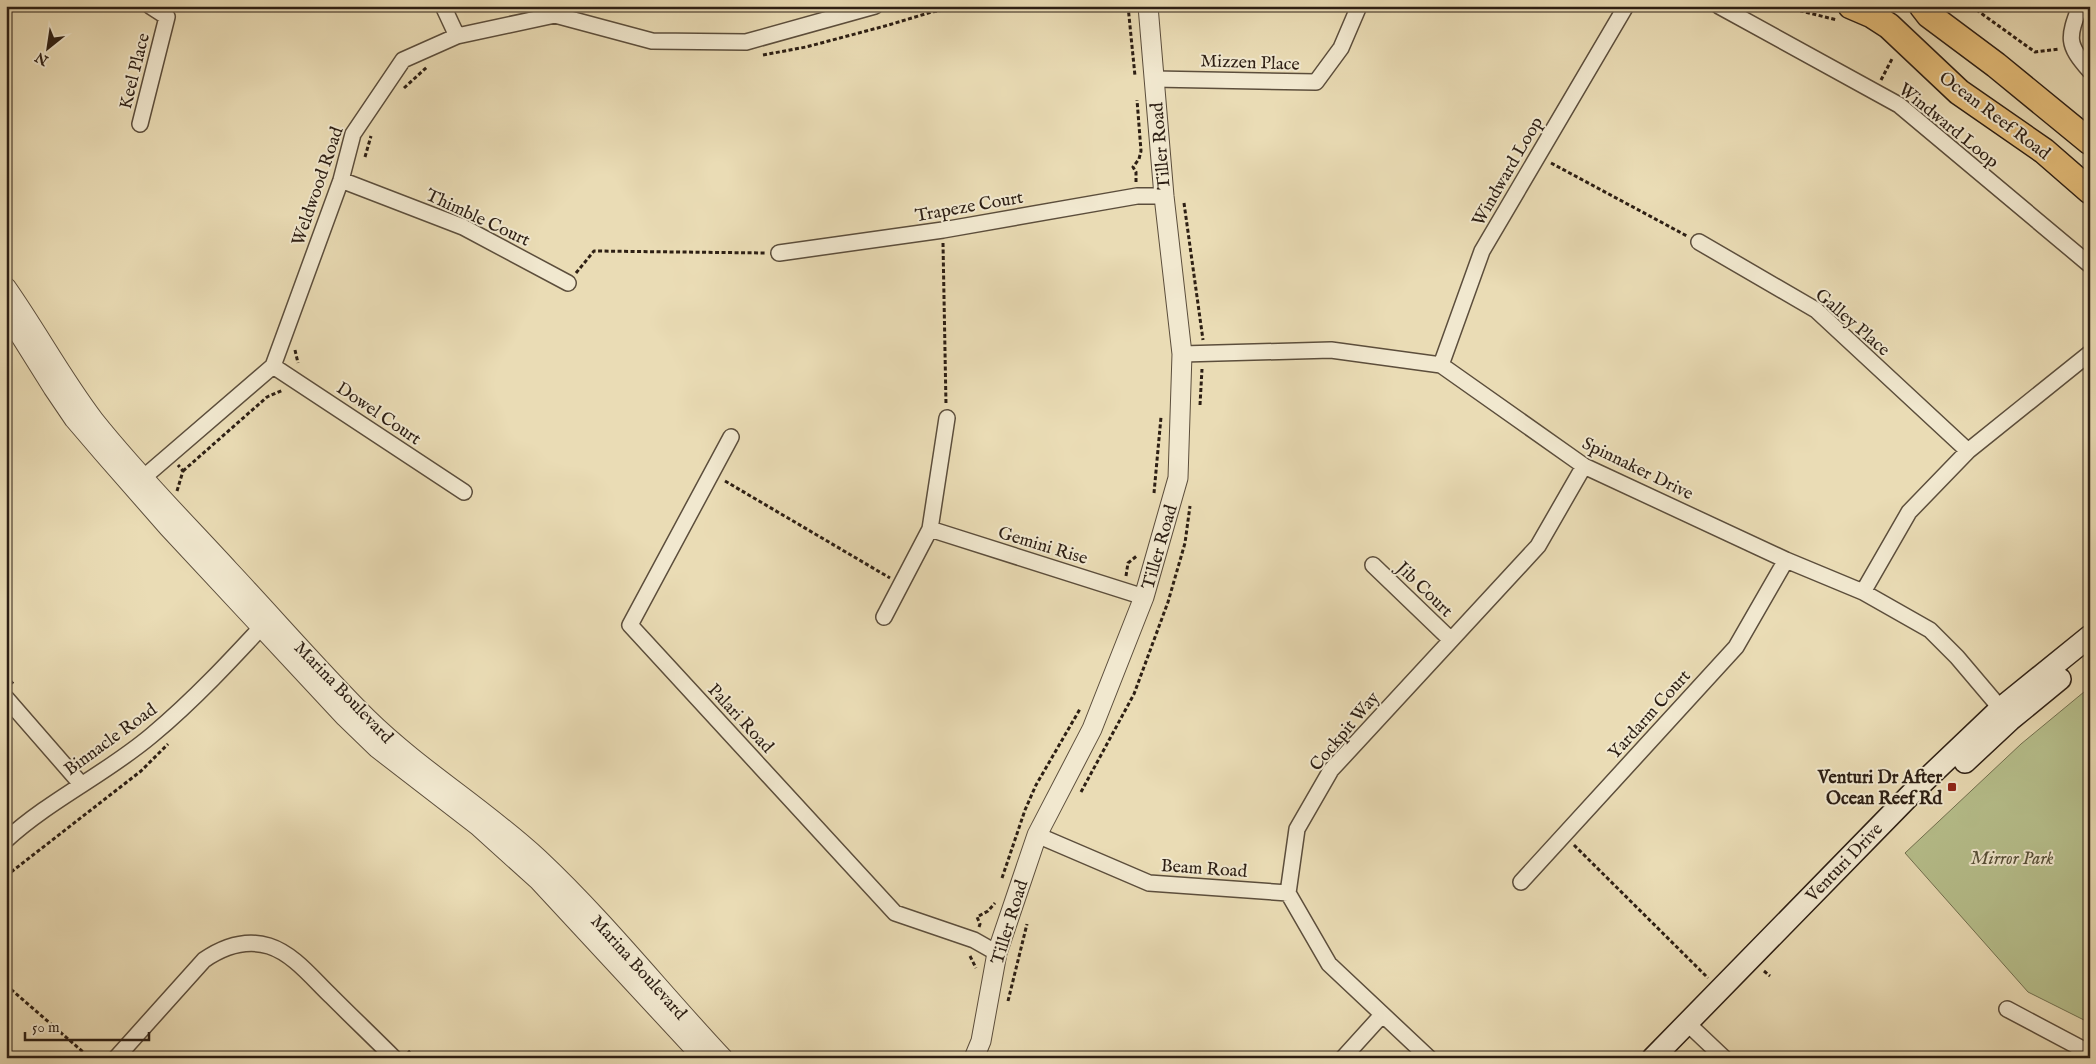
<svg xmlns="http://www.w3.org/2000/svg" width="2096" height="1064" font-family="'IM FELL English',serif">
<rect width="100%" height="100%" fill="#eadcb5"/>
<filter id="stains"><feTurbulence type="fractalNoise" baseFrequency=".004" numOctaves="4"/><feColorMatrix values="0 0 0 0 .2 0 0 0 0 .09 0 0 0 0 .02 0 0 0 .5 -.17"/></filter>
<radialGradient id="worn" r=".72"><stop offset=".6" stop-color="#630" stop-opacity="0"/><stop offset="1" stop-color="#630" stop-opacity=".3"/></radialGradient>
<path fill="#b7c08d" stroke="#727050" d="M2090,687V1023L2028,992L1905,853L2021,744Z"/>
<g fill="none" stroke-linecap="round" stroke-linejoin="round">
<g stroke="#5c4e3c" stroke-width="18">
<path id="minor" d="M443,6L457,36
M1719,6L1899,105L2090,265
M2080,6C2068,38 2066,44 2090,71
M1154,79L1316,82L1341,48L1359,6
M140,124L167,17L150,6
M341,180L463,227L568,283
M1699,242L1816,310L1968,451
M779,253L943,230L1137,196H1164
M1182,354L1331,350L1441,365L1584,466L1786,560L1863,592L1930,630L1957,657L2007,716
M1441,365L1482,251L1626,6
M273,366L464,492
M731,437L630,625L895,913L974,940L997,953
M136,484L273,366L341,180L353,134L403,60L457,36L555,15L652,41L746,42L875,6
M930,529L1144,597
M1373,565L1451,640
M1863,592L1909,512L1968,451L2090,353
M884,617L930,529L947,418
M6,698L81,784
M1037,835L1149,883L1288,893
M6,840C51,799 106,774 152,735C194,700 232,659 269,619
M1521,882L1736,647L1786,560
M2007,1009L2090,1053
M1687,1023L1724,1058
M116,1058L204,960C223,947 246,939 269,946C294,954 313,979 331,996C352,1017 373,1037 394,1058
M1343,1058L1382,1015
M1429,1058L1329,964L1288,893L1297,829L1331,770L1538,546L1584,466"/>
</g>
<g stroke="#5c4e3c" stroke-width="21">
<path id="tertiary" d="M6,287C37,331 62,378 94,420C136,473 184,521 229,570C275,619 319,670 367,718C420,770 484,808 539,859C604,920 662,993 723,1058
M6,313L53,388L74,419L104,454L168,527L345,717L377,748L478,826L539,881L703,1058
M974,1058L981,1041L997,953L1037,835L1092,729L1144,597L1178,478L1182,354L1164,196L1148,6"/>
</g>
<g stroke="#2d1f14" stroke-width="24">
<path id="secondary" d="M1965,762L2010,720L2060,679
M1653,1058L1916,789L2001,708L2090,636"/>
</g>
<g stroke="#2d1f14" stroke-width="28">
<path id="primary" d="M1851,6L1872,15L1889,26L1959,92L2044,151L2090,191
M1922,6L1929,15L1996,65L2090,142"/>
</g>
<path stroke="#2d1f14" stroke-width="3" stroke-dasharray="4 2.5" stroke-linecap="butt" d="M1128,6L1135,76
M1795,6L1801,11L1837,20
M1971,6L2035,52L2059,49
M763,55L806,47L885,26L932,12L967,6
M1881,80L1893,57
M404,88L427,67
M365,157L371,136
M1551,163L1687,236
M1136,182V172L1133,167L1139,159L1141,151L1137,100
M1184,203L1203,340
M943,243L946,405
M576,273L594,251L765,253
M295,350L298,363
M1200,405L1202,369
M183,471L267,397L283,390
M725,481L890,578
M177,491L183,471L178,465
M1154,493L1161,417
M1126,576L1128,563L1138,555
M6,676L14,685
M1081,792L1134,694L1168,602L1185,543L1190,506
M1574,845L1708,978
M6,876L141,771L168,744
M1002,878L1025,810L1036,785L1080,709
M979,927L980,924L977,917L988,911L995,903
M970,956L976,968
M1764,971L1770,976
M6,985L90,1058
M1008,1001L1027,924
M408,1051L415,1058"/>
<use href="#minor" stroke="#f1e8cf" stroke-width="15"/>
<use href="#tertiary" stroke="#f1e8cf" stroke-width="19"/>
<use href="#secondary" stroke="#f1e8cf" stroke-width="21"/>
<use href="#primary" stroke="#e5be7a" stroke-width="25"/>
</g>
<rect fill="#8f2418" stroke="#f1e8cf" stroke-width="2" x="1947" y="782" width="10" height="10" rx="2.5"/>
<g text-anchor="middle" stroke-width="4" stroke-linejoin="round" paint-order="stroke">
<g font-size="18" fill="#2d1f14" stroke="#f1e8cf">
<text transform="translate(1250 62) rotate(2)" y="6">Mizzen Place</text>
<text transform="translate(134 71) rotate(-76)" y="6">Keel Place</text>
<text transform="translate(1995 115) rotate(37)" y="6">Ocean Reef Road</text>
<text transform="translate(1949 125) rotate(39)" y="6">Windward Loop</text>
<text transform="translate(1160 146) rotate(-95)" y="6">Tiller Road</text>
<text transform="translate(1507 171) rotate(-60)" y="6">Windward Loop</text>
<text transform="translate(317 186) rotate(-71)" y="6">Weldwood Road</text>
<text transform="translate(969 206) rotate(-10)" y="6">Trapeze Court</text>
<text transform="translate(478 217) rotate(25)" y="6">Thimble Court</text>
<text transform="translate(1853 322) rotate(41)" y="6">Galley Place</text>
<text transform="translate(379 413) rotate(34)" y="6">Dowel Court</text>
<text transform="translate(1638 468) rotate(26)" y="6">Spinnaker Drive</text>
<text transform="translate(1043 545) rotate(17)" y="6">Gemini Rise</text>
<text transform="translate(1159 547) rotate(-74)" y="6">Tiller Road</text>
<text transform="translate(1425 589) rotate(44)" y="6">Jib Court</text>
<text transform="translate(344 692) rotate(46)" y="6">Marina Boulevard</text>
<text transform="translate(1649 714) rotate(-48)" y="6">Yardarm Court</text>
<text transform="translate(741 718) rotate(47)" y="6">Palari Road</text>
<text transform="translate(1344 731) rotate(-50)" y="6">Cockpit Way</text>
<text transform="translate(110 739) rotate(-36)" y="6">Binnacle Road</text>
<text transform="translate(1844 862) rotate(-46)" y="6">Venturi Drive</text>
<text transform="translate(1204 868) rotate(4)" y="6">Beam Road</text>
<text transform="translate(1009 922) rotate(-73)" y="6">Tiller Road</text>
<text transform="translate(639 967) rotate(48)" y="6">Marina Boulevard</text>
</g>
<g font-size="18" font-weight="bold" fill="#2d1f14" stroke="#f1e8cf" text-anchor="end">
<text x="1942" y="783">Venturi Dr After<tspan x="1942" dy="21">Ocean Reef Rd</tspan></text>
</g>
<g font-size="18" font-style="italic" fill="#564f38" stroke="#f1e8cf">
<text x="2012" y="864">Mirror Park</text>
</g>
</g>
<rect width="2096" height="1064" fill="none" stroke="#eadcb5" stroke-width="25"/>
<rect x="8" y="8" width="2081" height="1049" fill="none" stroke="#2d1f14" stroke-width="2.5"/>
<rect x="12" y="12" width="2071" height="1039" fill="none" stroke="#2d1f14"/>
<g transform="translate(48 48) rotate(210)" stroke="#f1e8cf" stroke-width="4" paint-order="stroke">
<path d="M0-4L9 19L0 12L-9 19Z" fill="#2d1f14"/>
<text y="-8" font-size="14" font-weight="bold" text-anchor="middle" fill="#2d1f14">N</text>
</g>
<path d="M25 1032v8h124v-8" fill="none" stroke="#2d1f14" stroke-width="2.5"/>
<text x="32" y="1032" font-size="15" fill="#2d1f14" stroke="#f1e8cf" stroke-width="4" paint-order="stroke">50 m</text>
<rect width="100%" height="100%" filter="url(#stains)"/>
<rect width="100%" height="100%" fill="url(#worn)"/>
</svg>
